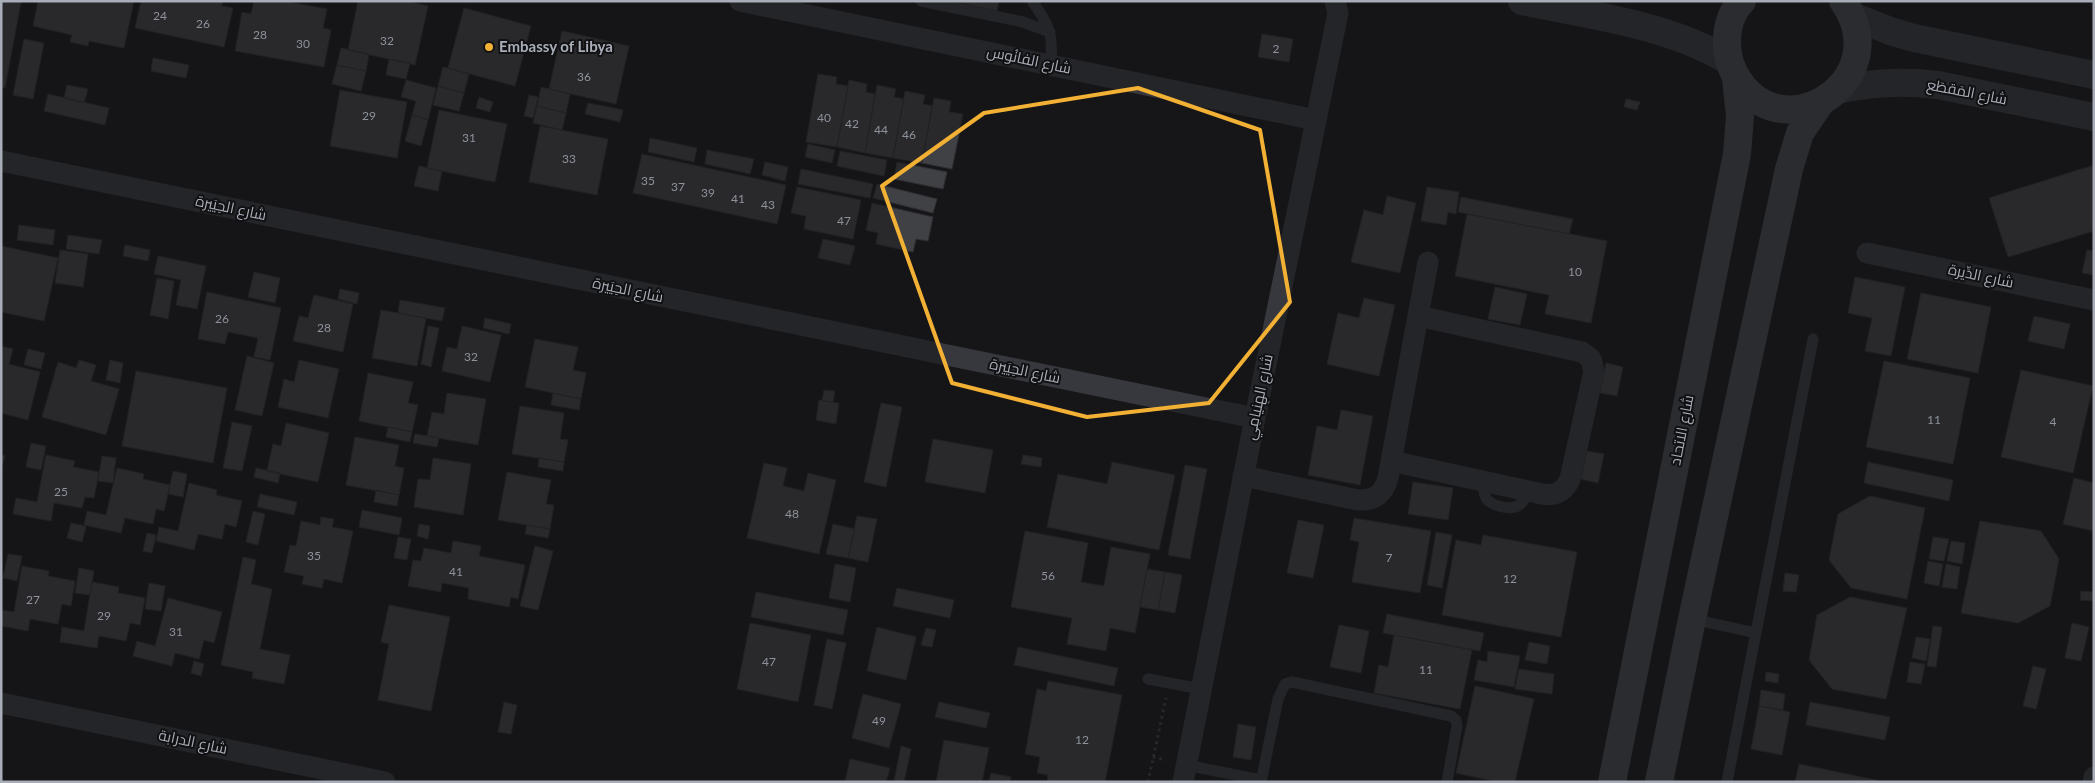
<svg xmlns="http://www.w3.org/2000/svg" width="2095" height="783" font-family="Lato,Cairo,sans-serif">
<rect width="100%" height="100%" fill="#161618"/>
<path fill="#404145" stroke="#303034" d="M1,1L21,2L5,88L1,87Z
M38,1H134L124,48L89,41L88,46L70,42L72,35L33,26Z
M141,1H223L222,6L233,8L224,47L135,28Z
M254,1H284L327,9L323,28L331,30L324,67L235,51L242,12L251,14Z
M358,1H407L428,6L415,65L348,50Z
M951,1H999L997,11Z
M464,8L531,26L515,86L448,68Z
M562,31L629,46L616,104L549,89Z
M1262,34L1293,39L1289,62L1258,57Z
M24,39L44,43L33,99L13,95Z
M341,48L369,54L366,71L337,65Z
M153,58L189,65L186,78L151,71Z
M389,59L410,63L406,79L386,75Z
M337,65L366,71L361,91L332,84Z
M443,67L469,74L464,93L438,86Z
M818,74L837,77L836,84L848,86L837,147L806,142Z
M406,80L436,88L428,120L412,115L416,101L401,97Z
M849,80L867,84L866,92L875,94L865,153L837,147Z
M67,85L88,89L84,103L64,98Z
M877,85L896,89L894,97L904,99L893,158L865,153Z
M438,86L464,93L459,111L433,105Z
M541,87L570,94L566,113L537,106Z
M340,90L407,102L397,158L330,146Z
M905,91L925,95L923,104L932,106L922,163L893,158Z
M48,94L109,108L105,125L44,111Z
M529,95L538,97L533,118L524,116Z
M479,97L493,102L490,112L476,108Z
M934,98L951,101L949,112L963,114L952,169L922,163Z
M1626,99L1640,102L1637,110L1624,107Z
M588,103L623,110L620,122L585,114Z
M537,106L566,113L562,130L533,123Z
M439,110L507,124L495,182L427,168Z
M412,115L428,120L421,146L405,141Z
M540,126L608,139L597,195L529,182Z
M650,138L697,148L694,162L648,152Z
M808,144L835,150L832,163L805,157Z
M707,150L754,159L750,174L705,164Z
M840,151L887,160L884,176L837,166Z
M642,154L786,185L777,224L633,193Z
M765,162L788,167L785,181L762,175Z
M897,162L947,172L943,189L894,179Z
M2094,165V231L2008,257L1989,198Z
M419,166L442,171L438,191L414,186Z
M801,169L873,184L870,198L798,184Z
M877,184L937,199L933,213L873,198Z
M797,187L861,200L853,239L804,229L806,216L791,213Z
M1427,187L1459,192L1456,214L1448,212L1446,225L1421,221Z
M1387,196L1416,203L1400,273L1351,262L1364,210L1383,215Z
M1461,197L1573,219L1569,234L1458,212Z
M872,203L933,217L928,241L916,239L913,252L876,244L878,233L866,230Z
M1467,214L1607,241L1591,323L1545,314L1549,295L1455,276Z
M19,225L55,230L53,245L17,240Z
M68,235L102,240L99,254L66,249Z
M823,239L855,246L850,265L818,258Z
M125,245L150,250L148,261L123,256Z
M1,246L58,258L44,321L1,312Z
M60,250L88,254L83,287L55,283Z
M2087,250L2094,251V275L2082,273Z
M158,256L206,266L197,309L176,305L181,280L154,274Z
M254,272L280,278L275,303L248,297Z
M1855,277L1905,287L1891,356L1865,351L1872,318L1848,313Z
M157,278L174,281L168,319L150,315Z
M1495,287L1527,294L1520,325L1488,319Z
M340,289L359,293L357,304L338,299Z
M207,292L281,308L270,360L254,357L258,338L228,332L225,344L198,339Z
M1921,293L1991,307L1978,373L1907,359Z
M314,295L353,304L343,352L293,341L299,316L308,318Z
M1364,298L1395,305L1379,376L1327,364L1338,313L1359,318Z
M400,300L445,308L442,321L398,313Z
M381,310L426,318L417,366L372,358Z
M2034,316L2070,324L2064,349L2028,341Z
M485,318L511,324L509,334L483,328Z
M428,326L439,328L431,367L421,364Z
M462,326L501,335L490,382L442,371L447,347L457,349Z
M535,339L578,347L573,370L586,373L581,399L525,387Z
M1,346L13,349L9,364L40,372L28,420L1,413Z
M28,349L45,353L41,369L24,365Z
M247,356L274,363L262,416L235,410Z
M79,360L96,365L91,381L119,389L106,435L42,417L58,362L76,368Z
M110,360L123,363L120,383L106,380Z
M299,360L339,369L328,418L278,407L284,379L294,382Z
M1884,361L1970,378L1953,464L1866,447Z
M1606,363L1623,367L1617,396L1600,393Z
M2021,370L2093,386L2073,473L2001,457Z
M136,371L227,388L213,463L122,446Z
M368,373L413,382L408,403L418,405L412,432L359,421Z
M824,390L835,391L833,402L822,401Z
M447,393L486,399L478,445L427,436L432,412L444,414Z
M553,393L581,399L579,410L551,405Z
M819,400L839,403L836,424L816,420Z
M881,403L902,407L886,487L864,482Z
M520,406L564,413L560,439L568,440L564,462L512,454Z
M1341,410L1373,416L1360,485L1308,475L1317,426L1337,430Z
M232,422L252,426L242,471L223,468Z
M286,423L329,433L318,482L267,471L273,444L281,446Z
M388,427L412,432L410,442L386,437Z
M415,434L439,438L437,447L413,443Z
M355,437L399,445L395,466L404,468L399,495L346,485Z
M933,439L993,450L985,493L925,482Z
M31,443L46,446L41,470L26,467Z
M1587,451L1604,454L1598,483L1581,479Z
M1,455L5,456L1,470Z
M46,455L75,461L73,467L99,472L94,498L85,497L82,508L54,503L51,521L13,514L16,498L37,502Z
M1023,455L1042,458L1041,467L1021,464Z
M102,456L116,458L113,483L98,481Z
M433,458L471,464L463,515L414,507L418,479L430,480Z
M539,458L564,462L563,471L538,467Z
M1112,462L1175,475L1159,550L1047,527L1058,474L1107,484Z
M1868,462L1953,480L1949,501L1864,483Z
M764,463L787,468L783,486L804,491L808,473L836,480L819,554L747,538Z
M1185,465L1207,469L1190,559L1168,555Z
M117,468L144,474L143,479L170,485L164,511L156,509L153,524L125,518L121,533L84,525L87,511L106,515Z
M256,468L280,473L278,483L254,477Z
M173,471L187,474L183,497L168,494Z
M507,472L551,480L546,504L554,505L550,529L498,520Z
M2074,478L2094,483V531L2063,524Z
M1413,482L1453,488L1448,520L1408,514Z
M189,483L217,490L216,495L242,501L236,527L225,524L222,539L198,534L194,550L156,541L159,527L178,531Z
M376,490L399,495L397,506L374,502Z
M260,494L297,502L294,515L257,507Z
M1870,496L1925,508L1907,599L1851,588L1829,560L1838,514Z
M362,510L402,518L399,535L359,527Z
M253,511L265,514L258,545L246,542Z
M857,516L877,519L868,562L848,558Z
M321,517L334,519L332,527L353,531L342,583L324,579L322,588L302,584L304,576L284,572L290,545L296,546L301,521L320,525Z
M1354,518L1431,531L1420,593L1352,582L1359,542L1350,540Z
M1298,520L1324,525L1313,578L1287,573Z
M1980,521L2041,531L2059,559L2050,606L2018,623L1961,613Z
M71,523L86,526L82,542L67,538Z
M419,524L430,526L428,539L417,536Z
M833,524L855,529L848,558L826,554Z
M527,525L550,529L548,538L525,534Z
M1025,531L1088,543L1081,582L1104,586L1111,547L1150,554L1135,633L1110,628L1106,651L1067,644L1072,618L1011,607Z
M1436,532L1452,535L1442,588L1427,585Z
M147,533L156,535L152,553L143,551Z
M1483,535L1577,552L1561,637L1442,615L1456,540L1481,545Z
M398,537L411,539L407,560L394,558Z
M1933,537L1949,539L1944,561L1929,559Z
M453,541L481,546L479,556L525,565L518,599L511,597L509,607L468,599L469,588L442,583L441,592L408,586L413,560L421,561L424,548L451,553Z
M1951,541L1965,543L1962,564L1947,561Z
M535,546L553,551L538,610L520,606Z
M8,554L22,556L17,581L3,578Z
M243,557L256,560L251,584L272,589L260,649L290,655L284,684L252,678L253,672L221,665Z
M1928,561L1943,564L1939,586L1924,583Z
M835,564L856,568L850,602L829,598Z
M1946,564L1960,567L1957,589L1942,587Z
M22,566L49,571L48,576L75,581L71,606L62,604L58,624L30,619L28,631L1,626V610L14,612Z
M79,568L94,571L90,595L75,593Z
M1147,569L1165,572L1158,610L1140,607Z
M1165,572L1182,575L1175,613L1158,610Z
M1785,573L1799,575L1796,592L1783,591Z
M92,582L119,587L118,593L145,598L140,625L130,623L126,641L99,636L97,648L60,642L62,627L84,631Z
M149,583L165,586L161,611L145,609Z
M897,588L954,600L950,618L893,606Z
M2081,591L2094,592L2093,601L2080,600Z
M756,592L848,610L843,635L751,617Z
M1850,597L1907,608L1886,699L1832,689L1809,660L1817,615Z
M168,598L222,612L214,643L204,640L199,659L175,653L172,666L133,656L137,641L155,646Z
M389,605L450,617L431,711L378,700L389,644L381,642Z
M1387,614L1484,633L1480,651L1383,633Z
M750,623L811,635L798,702L737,689Z
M2072,623L2089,627L2081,661L2065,658Z
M1339,625L1369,631L1361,673L1330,667Z
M1933,626L1942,627L1936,667L1927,666Z
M877,627L916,637L906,680L867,671Z
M926,628L936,630L932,647L921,645Z
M1394,635L1472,650L1460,709L1374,693L1379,665L1388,667Z
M1916,637L1930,639L1926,661L1912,658Z
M827,639L846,643L832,709L814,705Z
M1529,642L1550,646L1547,664L1525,660Z
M1018,647L1118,668L1114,686L1014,665Z
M1488,651L1520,656L1514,687L1474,680L1478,660L1487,662Z
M194,661L204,664L201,676L191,673Z
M1910,662L1925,664L1921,684L1907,682Z
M2033,666L2046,669L2036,709L2023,706Z
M1519,669L1554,674L1552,694L1515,689Z
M1766,672L1779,674L1778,683L1765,681Z
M1048,681L1122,695L1105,782H1047L1048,775L1037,773L1040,757L1025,754L1037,689L1046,691Z
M1475,686L1534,699L1515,782H1498L1456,773Z
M1761,690L1785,694L1783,710L1759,706Z
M863,694L901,704L889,748L852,738Z
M504,702L517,705L511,734L498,732Z
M939,702L990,713L986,728L935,717Z
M1810,702L1890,717L1885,740L1806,725Z
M1759,706L1790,712L1782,755L1751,749Z
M1238,724L1256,727L1251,760L1233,757Z
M944,740L989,748L982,782H936Z
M901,746L911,749L904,782H898L894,781Z
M850,759L890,768L886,782H845Z
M1799,764L1876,780L1875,782H1795Z
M991,773L1011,777L1010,782H989Z"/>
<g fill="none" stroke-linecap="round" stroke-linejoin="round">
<path stroke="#3d3f44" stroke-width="3" stroke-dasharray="2.5 4" stroke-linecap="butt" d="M1153,757L1166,760
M1148,782L1166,698"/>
<path stroke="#37383d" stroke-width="11" d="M921,1L1023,22L1050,32
M1032,1C1050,26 1053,34 1051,65
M1484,481C1484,487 1483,493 1486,498C1491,506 1511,511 1519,505C1524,502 1526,496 1529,492
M1692,619L1756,633
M1148,679L1201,689
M1186,765L1261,780
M1261,782L1278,699L1285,684L1292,682L1451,716L1456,720L1457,726L1447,782
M1727,782L1813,339"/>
<path stroke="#37383d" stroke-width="21" d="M740,1L1316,120
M1,161L1255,418
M1867,253L2094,300
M1391,461L1542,494C1555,496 1564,492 1570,479L1594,371L1591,359L1582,352L1418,316
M1243,476L1358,500C1374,501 1384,494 1388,478L1428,262
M1,703L385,782
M1183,782L1255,418L1338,13L1335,1
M2093,782L2094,777"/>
<path stroke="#37383d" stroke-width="28" d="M1522,1C1592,16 1667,24 1729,61
M1852,16L1893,32L1914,38L2094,75
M1838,90C1872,82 1903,81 1938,85L2094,117"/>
<path stroke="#45474d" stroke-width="28" d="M1742,1C1728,15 1725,36 1728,54C1730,68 1736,77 1744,88C1795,147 1895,74 1843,1
M1612,782L1737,154L1740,116L1736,78
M1659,782L1692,619L1789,169L1800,133L1821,102"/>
</g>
<path d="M0 0H2095V783H0ZM1138,88L1260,130L1290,302L1209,403L1087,417L952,383L882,186L984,113Z" fill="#161618" fill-opacity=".55" fill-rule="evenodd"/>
<path fill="none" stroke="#f2b134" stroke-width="4" stroke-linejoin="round" d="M1138,88L1260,130L1290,302L1209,403L1087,417L952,383L882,186L984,113Z"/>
<circle fill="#f2b134" stroke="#111113" stroke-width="2" cx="489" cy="47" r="5"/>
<g text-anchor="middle" stroke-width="4" stroke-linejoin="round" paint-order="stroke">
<g font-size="12" fill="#8e929b">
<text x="160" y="20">24</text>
<text x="203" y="28">26</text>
<text x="260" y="39">28</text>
<text x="387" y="45">32</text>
<text x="303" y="48">30</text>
<text x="1276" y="53">2</text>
<text x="584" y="81">36</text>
<text x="369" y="120">29</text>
<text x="824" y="122">40</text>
<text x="852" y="128">42</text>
<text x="881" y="134">44</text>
<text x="909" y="139">46</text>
<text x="469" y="142">31</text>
<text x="569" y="163">33</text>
<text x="648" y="185">35</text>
<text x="678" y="191">37</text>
<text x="708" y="197">39</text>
<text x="738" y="203">41</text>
<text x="768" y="209">43</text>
<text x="844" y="225">47</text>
<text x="1575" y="276">10</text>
<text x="222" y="323">26</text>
<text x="324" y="332">28</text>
<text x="471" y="361">32</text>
<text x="1934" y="424">11</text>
<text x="2053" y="426">4</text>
<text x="61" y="496">25</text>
<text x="792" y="518">48</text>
<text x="314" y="560">35</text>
<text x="1389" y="562">7</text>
<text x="456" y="576">41</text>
<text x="1048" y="580">56</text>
<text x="1510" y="583">12</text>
<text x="33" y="604">27</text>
<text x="104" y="620">29</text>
<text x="176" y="636">31</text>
<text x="769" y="666">47</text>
<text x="1426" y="674">11</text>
<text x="879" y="725">49</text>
<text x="1082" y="744">12</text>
</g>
<g font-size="15" font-weight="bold" fill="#a8adb8" stroke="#111113" text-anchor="start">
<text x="499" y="52">Embassy of Libya</text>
</g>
<g font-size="15" fill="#a8adb8" stroke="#111113">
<text transform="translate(1029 60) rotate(12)" y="5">شارع الفانُوس</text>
<text transform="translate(1967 92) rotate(11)" y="5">شارع المَقطَع</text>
<text transform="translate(231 208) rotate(12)" y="5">شارع الحِيَيرة</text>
<text transform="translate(1981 276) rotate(12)" y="5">شارع الدِّيرة</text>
<text transform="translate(628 290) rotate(12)" y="5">شارع الحِيَيرة</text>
<text transform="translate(1025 371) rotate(12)" y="5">شارع الحِيَيرة</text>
<text transform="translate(1259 397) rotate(-78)" y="5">شارع الهِنيامِي</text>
<text transform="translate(1682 430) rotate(-79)" y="5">شارع الاتحاد</text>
<text transform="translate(193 742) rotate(12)" y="5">شارع الدرابة</text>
</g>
</g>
<rect width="2095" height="783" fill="none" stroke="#a8adb8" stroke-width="5"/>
</svg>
